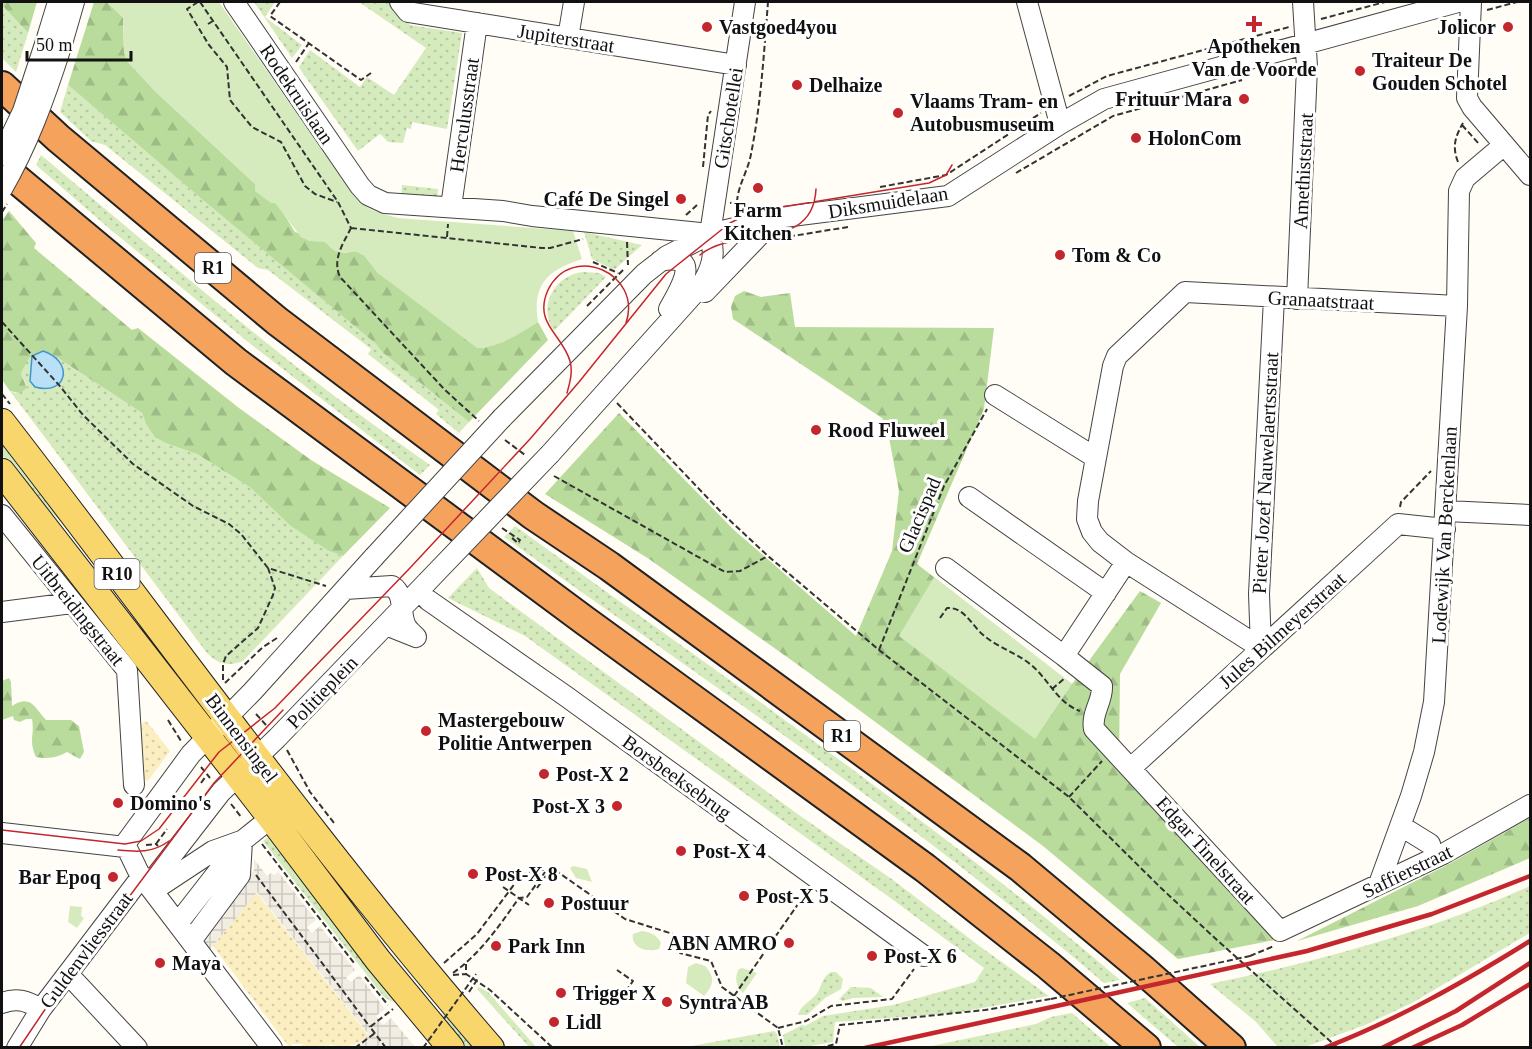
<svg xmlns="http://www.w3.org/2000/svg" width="1532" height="1049" font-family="Georgia,serif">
<defs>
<pattern id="grass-dots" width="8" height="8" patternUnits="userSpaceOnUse" patternTransform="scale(1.5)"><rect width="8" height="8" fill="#d5ebbd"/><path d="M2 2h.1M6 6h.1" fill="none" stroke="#b6c8a1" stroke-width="1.8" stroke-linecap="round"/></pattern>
<pattern id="forest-firs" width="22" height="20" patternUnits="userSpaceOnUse" patternTransform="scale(1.5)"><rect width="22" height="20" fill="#b9dc9c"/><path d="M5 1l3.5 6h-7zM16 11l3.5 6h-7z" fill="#9ebc85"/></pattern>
<pattern id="sand-dots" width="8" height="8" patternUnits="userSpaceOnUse" patternTransform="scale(1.5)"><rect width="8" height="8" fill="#fbeec1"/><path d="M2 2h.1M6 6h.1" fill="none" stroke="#d6cba5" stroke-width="1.8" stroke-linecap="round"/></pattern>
<pattern id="plaza-grid" width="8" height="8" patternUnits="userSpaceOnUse" patternTransform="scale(1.5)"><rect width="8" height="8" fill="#f1ede2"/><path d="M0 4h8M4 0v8" fill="none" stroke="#cecac1"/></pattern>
</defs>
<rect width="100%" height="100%" fill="#fffdf5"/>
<path fill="url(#grass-dots)" d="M254,2H275L265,17L302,45L292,58Z
M359,2H390L410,25L462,33L447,129L412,122L411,129L407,128L403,143L388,142L380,134L358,151L302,72L299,67L310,50L360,87L367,77L394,95L426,48Z
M2,5L28,33L16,72L2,58Z
M68,85L204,201L376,344L382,352L469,422L459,433L436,414L439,410L368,354L371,349L268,270L258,268L105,145L91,141L60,112Z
M41,155C139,237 236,321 337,398C368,421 399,443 430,465L420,475L253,346L111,230L36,165Z
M402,185L438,189L437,200L401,197Z
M584,232L642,245L614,270L592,259Z
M583,272L599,273L606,277L554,331C537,306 555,275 583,272Z
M52,354L142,413L146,424L168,444L197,454L251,488L329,551L343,556L243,661C228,667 218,664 207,653L10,391L16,393L27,386L21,374L26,361L32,356Z
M2,438L193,692L67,528L30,491L2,455Z
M515,526C719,674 928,816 1120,980L1104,983C915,821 707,682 504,537Z
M477,568L489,588L799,815L893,880L978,945L1049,996L954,1013L835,1022L833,1042L805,1047H785L783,1035L802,1025L805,1026L823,1016L893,1005L975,982L984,968L896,902L525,636L448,598Z
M268,837L398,1003L391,1001L384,997L263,841Z
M1530,886V933L1412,1003L1365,1025L1305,1047H1278L1256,1022L1210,984C1319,961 1428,932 1530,886Z
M831,972H836L843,979L841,989L825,998L807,1015H798C800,1005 812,1001 818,992C822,985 822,977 831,972Z
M418,986L435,1009L456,1024L477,1047H462L412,988Z
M479,987L488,992L536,1047H529L477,989Z
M851,987L871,988L883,997L853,998L843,1001L839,999Z
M1145,998L1200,1047H1178L1127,1003Z
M1072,1013L1111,1047H927L1036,1024L1051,1017Z
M774,1031L777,1034L780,1047H686Z"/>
<path fill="url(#forest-firs)" d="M2,2H37L28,33L2,5Z
M94,2H107L123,17L124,52L127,61L156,92L279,206L295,232L325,242L344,253L355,251L364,255L378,273L483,348L507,339L538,322L548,340L469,422L382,352L376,344L204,201L68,85Z
M9,211L36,243L34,248L132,330L138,328L239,408L311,460L390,508L343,556L329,551L291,526L251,488L197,454L168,444L155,437L146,424L142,413L52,354C32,352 29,355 21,374L27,388L20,393L10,391L2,380V221Z
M744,291L761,297L790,293L795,327L994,328L984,409L917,564L1072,684L1140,591L1161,603L1120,674L1119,762L1275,940L1178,959L1043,846L801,667L649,559L545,494L619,413L734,530L856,636L892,551L899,491L887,427L882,418L733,319L731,307L735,296Z
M9,678L11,682L12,706C31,694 34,707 46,720H71L79,726L84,752L80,759L67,752C56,758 48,759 36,757C28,739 35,736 32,719H26L20,722L14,720L13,716L2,720V681Z
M1530,818V858L1418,906L1297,941L1449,864Z"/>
<path fill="url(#sand-dots)" d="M144,721L147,722L170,751L148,781L143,779L141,726Z
M256,892L369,1036C356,1046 344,1049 328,1044L331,1047L325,1045V1047H314L313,1046L298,1047L305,1044H291L293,1047H289L213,946Z"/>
<path fill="#d5ebbd" d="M107,2H219L354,196C366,210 379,213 398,218L573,231L582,259C548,270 532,284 538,322C521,333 498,348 477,348L378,273L364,255L355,251L344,253L334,251L325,242L309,241L301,237L275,203H271L255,191V184L156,92L127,61L124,52L123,18Z
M934,577L1072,684L1035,739L899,636Z
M573,866L587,869L592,882L576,878L570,868Z
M70,906L82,907L81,916L84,918L77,928L68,922Z
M642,931C651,932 657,935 661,943L659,949C648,953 630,948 633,934Z
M694,936H701L712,943L710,948L700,953L692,952L688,944Z
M696,963L705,966C716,977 713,986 704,996L686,983L688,967Z
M742,968L757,973L743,993C736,987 734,977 739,969Z"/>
<path fill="url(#plaza-grid)" d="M254,859L267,876L271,873L274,875L278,872L280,874L316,920L307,927L309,930L312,933L320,926L355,970L346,978L351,982L359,975L385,1009L376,1016L383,1025L391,1018L415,1047H354L369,1035L257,892L208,952L201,942L254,870Z"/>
<path fill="#b9e0f7" stroke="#3f96cf" stroke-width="1.5" d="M43,351C74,361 68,396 35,387L30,381L32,356Z"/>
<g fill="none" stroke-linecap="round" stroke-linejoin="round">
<g stroke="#444" stroke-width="22">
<path id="minor" d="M234,2L360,186L368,195L385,203L503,211L532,216L710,234L776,218L948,196L1060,124L1104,99L1458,2
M400,2L408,12L736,65
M1027,2L1060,124
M1471,2L1467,98L1472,107L1530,175
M48,35L58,2
M568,38L574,2
M61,47L74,2
M451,207L477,23
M660,261C704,252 680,289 669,309
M705,292L776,218
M1297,299L1307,67L1303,2
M995,395L1096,458
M502,418L644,274L667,256L710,234
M550,454L700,287C712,269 716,255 710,234L745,2
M969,497L1106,593
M1446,511L1530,515
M2,515L127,670L134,785
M1126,562L1064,656L1102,686C1103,701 1091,713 1094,729L1280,931L1443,854L1530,805
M946,568L1064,656
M345,589L392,586C406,595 399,614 406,626C408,630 413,634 416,637L386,625
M428,600L567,697L924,956
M2,612L72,603
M1261,648L1126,562L1100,542L1092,532L1087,519L1088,501L1113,366L1117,356L1185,292L1457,306
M1261,648L1259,594L1274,298
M1131,768L1398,524L1445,529
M1401,826L1430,844
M2,833L125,847
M1379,884L1411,796L1424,752L1434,702L1457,306L1459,191L1465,178L1504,145
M149,885L221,792L277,738L427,582
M149,885L160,886L213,851L241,841
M178,923L242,841L271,818
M191,941L240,875L242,841
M68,974L137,1048
M2,1003C17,997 27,1001 41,1009
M17,1048L41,1009L142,876
M272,1048L139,873L125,844L191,754L252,692L374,557"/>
</g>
<g stroke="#222" stroke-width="28">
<path id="major" d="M2,422C164,631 317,847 491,1048
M2,472L271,818L378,960L451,1048"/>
</g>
<g stroke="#222" stroke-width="32">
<path id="highway" d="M2,86L58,138L277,321L533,515L609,566L1020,867L1142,969L1231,1048
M2,167L236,362L584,620L925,868L1048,965L1146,1048"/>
</g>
<path stroke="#333" stroke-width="2" stroke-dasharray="6 3" stroke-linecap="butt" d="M198,2L187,9L209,45L227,67L230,100L252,127L281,142L305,186L315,194L337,202
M200,2L338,202L351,228
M280,2L270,16L361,80L371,73
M1487,10L1517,2
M1321,19L1385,2
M208,24L213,21
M296,62L309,43
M1069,96L1107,76L1289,27
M1462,125L1480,145
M1458,162C1452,147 1455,137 1463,123
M703,167L708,115L711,111
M1016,173L1113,116L1242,80
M880,187L946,175L1041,113
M737,202C738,185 748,171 751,154C761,104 764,52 768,2
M730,203L737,202L750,207
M686,215L697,205
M351,228C343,244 332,259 340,277L445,390L479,421
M351,228L542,248H550L583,239
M447,237L448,224
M780,238L848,227
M627,242L628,265
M593,262L618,273
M587,306L625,268
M2,322L59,385L83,415L133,464L193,506L229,524L241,534L268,568L326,586
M2,394L10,404
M617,403L723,514L768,556L879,650L1069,797L1161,888L1218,941L1338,1048
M505,440L525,455
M554,476L725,572L740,571L768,556
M1400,507L1401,502L1431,471
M502,528L520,540L518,543L512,538
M940,618L947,608C964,607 971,624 982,634C998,648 1015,652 1030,664C1049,679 1056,702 1080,711
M879,650L944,486L987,409
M223,680V664L226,656L258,628L273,595L275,588L268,568
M225,683L263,647L277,638
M1052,689L1065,678
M256,714L266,725
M168,720L181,741
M287,750L310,792L334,823
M201,767L210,778
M201,783L206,776
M1069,797L1102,761
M231,804L242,818
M156,844L167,829
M262,844L354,963
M146,845L156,844L158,846
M256,875L370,1027
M503,887L529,905
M537,888L551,869
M1250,956L1274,946
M444,963L477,934L522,874L552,868L625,919L673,934L680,953L711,961L722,987L778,1028L783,1048
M466,964V974L490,990L553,1048
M453,973C481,953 499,926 519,898L527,897L545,872
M453,975L466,974
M365,977L388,1005
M469,992L479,977
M734,996L803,897
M615,1006L633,981L617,970
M778,1028L806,1021L831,1006L892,999L914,969
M355,1048L375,1033
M386,1048L370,1027L393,1009
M819,1048L836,1044L840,1025L985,1010L1051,999"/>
<use href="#minor" stroke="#fff" stroke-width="20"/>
<use href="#major" stroke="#f9d66b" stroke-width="26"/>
<use href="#highway" stroke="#f5a25d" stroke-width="28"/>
<path stroke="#c4262e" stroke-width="1.5" d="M700,255C737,225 813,253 816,189
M567,393C570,382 573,372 570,361C562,334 533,323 548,290C571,242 643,273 626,323
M2,830L125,844L141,841L159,829L219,752L275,708L409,569L530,439L579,382L666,274L730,223L744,216L764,210L929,183L946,175L952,165
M118,850C137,852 153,853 169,841
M19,1048L44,1011L214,783L283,710"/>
<path stroke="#c4262e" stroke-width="4.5" d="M865,1048L1307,951L1432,914L1530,876
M1324,1048C1397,1020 1464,982 1530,941
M1382,1048L1456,1011L1530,963
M1412,1048L1462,1025L1530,984"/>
<g stroke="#444" stroke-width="22" stroke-linecap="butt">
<path id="minor-bridge" d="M2,155L23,111L48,35
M2,189C28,144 45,97 61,47
M374,557L502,418
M427,582L550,454"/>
</g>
<path stroke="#333" stroke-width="2" stroke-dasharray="6 3" stroke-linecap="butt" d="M2,212L7,204
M1051,999L1250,956
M423,1048L476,974"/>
<use href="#minor-bridge" stroke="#fff" stroke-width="20"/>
</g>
<g fill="#c4262e" stroke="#fff" stroke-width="2">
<path d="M1251 15h6v6h6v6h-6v6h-6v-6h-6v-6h6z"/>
<circle cx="707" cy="27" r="6"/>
<circle cx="1508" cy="27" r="6"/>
<circle cx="1360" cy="71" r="6"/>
<circle cx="797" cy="85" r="6"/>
<circle cx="1244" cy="99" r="6"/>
<circle cx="898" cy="113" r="6"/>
<circle cx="1136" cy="138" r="6"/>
<circle cx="758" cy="188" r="6"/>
<circle cx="681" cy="199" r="6"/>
<circle cx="1060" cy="255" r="6"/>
<circle cx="816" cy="430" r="6"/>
<circle cx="426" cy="731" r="6"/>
<circle cx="544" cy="774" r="6"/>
<circle cx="118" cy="803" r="6"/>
<circle cx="617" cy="806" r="6"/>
<circle cx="681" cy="851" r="6"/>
<circle cx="473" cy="874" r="6"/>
<circle cx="113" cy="877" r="6"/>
<circle cx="744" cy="896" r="6"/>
<circle cx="549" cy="903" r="6"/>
<circle cx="789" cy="943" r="6"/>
<circle cx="496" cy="946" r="6"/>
<circle cx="872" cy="956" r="6"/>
<circle cx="160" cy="963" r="6"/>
<circle cx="561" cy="993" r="6"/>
<circle cx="667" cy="1002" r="6"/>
<circle cx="554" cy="1022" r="6"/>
</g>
<g text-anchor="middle" stroke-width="6" stroke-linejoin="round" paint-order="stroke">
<g fill="#fff" stroke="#585858" stroke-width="1.5">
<rect x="195" y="253" width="36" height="30" rx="4.5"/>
<rect x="94.5" y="559" width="45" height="30" rx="4.5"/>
<rect x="824" y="721" width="36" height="30" rx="4.5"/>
</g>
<g font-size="18" font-weight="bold" fill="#111">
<text x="213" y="274">R1</text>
<text x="117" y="580">R10</text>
<text x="842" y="742">R1</text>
</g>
<g font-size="20" font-weight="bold" fill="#111" stroke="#fff" text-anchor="start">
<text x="719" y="34">Vastgoed4you</text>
<text x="1496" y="34" text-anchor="end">Jolicor</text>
<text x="1254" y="53" text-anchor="middle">Apotheken<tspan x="1254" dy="23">Van de Voorde</tspan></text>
<text x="1372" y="67">Traiteur De<tspan x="1372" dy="23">Gouden Schotel</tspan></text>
<text x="809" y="92">Delhaize</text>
<text x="1232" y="106" text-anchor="end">Frituur Mara</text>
<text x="910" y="108">Vlaams Tram- en<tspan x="910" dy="23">Autobusmuseum</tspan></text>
<text x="1148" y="145">HolonCom</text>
<text x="669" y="206" text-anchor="end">Café De Singel</text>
<text x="758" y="217" text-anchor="middle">Farm<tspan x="758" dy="23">Kitchen</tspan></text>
<text x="1072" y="262">Tom &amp; Co</text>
<text x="828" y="437">Rood Fluweel</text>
<text x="438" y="727">Mastergebouw<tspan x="438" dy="23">Politie Antwerpen</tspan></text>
<text x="556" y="781">Post-X 2</text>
<text x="130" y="810">Domino's</text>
<text x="605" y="813" text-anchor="end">Post-X 3</text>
<text x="693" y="858">Post-X 4</text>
<text x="485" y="881">Post-X 8</text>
<text x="101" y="884" text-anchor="end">Bar Epoq</text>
<text x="756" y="903">Post-X 5</text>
<text x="561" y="910">Postuur</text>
<text x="777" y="950" text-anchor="end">ABN AMRO</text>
<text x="508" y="953">Park Inn</text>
<text x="884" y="963">Post-X 6</text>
<text x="172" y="970">Maya</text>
<text x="573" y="1000">Trigger X</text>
<text x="679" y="1009">Syntra AB</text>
<text x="566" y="1029">Lidl</text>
</g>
<g font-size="20" fill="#111" stroke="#fff">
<text transform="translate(566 38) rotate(9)" y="7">Jupiterstraat</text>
<text transform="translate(297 94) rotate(56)" y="7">Rodekruislaan</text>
<text transform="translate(464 115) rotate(-82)" y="7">Herculusstraat</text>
<text transform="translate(728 118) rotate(-81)" y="7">Gitschotellei</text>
<text transform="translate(1303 171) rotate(-87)" y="7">Amethiststraat</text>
<text transform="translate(888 202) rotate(-9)" y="7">Diksmuidelaan</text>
<text transform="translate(1321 300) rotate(3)" y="7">Granaatstraat</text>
<text transform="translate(1265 473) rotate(-87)" y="7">Pieter Jozef Nauwelaertsstraat</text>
<text transform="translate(919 515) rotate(-67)" y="7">Glacispad</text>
<text transform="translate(1444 535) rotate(-87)" y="7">Lodewijk Van Berckenlaan</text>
<text transform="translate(78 610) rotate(51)" y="7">Uitbreidingstraat</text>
<text transform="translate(1282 630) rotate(-42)" y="7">Jules Bilmeyerstraat</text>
<text transform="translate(322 692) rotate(-46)" y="7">Politieplein</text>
<text transform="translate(242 738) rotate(53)" y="7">Binnensingel</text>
<text transform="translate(677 777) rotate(36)" y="7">Borsbeeksebrug</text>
<text transform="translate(1206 850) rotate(48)" y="7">Edgar Tinelstraat</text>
<text transform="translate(1407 871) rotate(-26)" y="7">Saffierstraat</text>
<text transform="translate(86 950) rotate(-53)" y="7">Guldenvliesstraat</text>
</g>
</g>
<rect width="1532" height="1049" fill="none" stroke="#111111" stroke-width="6"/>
<path d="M27 51v9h104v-9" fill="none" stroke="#111111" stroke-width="3"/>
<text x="36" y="51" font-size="18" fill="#111111" stroke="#ffffff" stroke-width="4.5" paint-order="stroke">50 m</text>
</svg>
